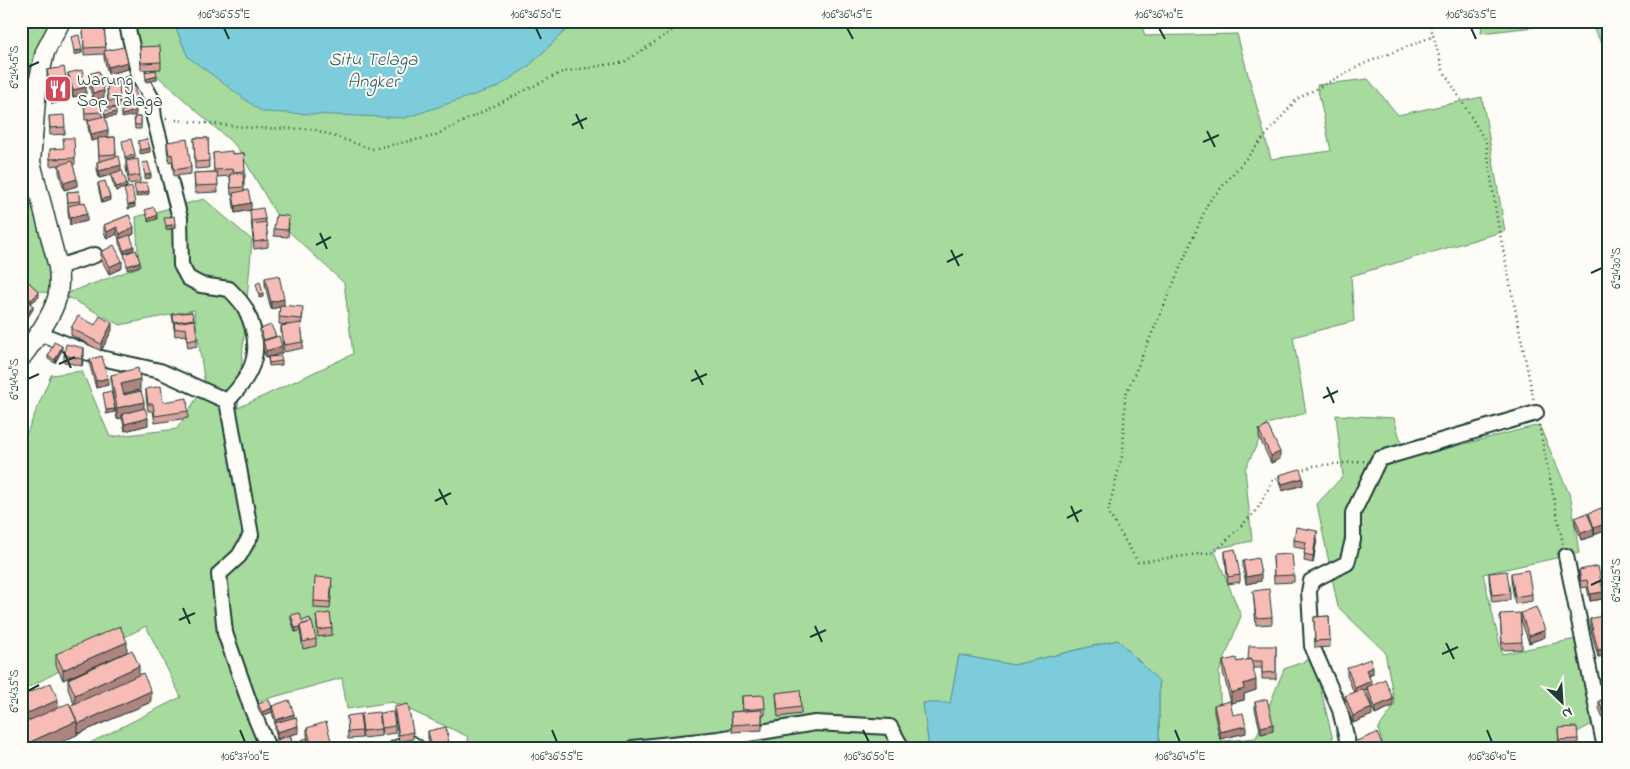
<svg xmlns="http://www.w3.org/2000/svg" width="1630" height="769" font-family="'Indie Flower',sans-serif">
<rect width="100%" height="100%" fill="#fdfcf7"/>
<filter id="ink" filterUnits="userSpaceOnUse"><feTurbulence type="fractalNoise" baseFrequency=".02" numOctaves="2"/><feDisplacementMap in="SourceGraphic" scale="10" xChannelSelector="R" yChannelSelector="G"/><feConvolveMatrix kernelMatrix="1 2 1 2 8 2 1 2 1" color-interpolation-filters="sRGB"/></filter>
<g filter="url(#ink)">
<path fill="#a7db9d" stroke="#638c68" d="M21,21H55L32,161L65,294L139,267L136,217L204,199L252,240L238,408L353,354L344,283L283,226L237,147L144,64L132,21H173L188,57L529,66L575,21H1140L1145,36L1237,34L1271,159L1331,151L1317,85L1368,79L1398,115L1482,97L1505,231L1351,276L1354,321L1293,337L1306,413L1267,424L1245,469L1252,541L1214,549L1241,616L1219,673L1222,741L1256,738L1284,669L1313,658L1335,748H1159V681L1118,640L1014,665L959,655L950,704L923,703L929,748H470L467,736L392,702L347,709L342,678L252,703L264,748H80L181,697L146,626L21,691V639L23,638L21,635V447L51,375L82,371L110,437L177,429L205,385L194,310L120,325L64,295L21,289Z
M1482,21H1588L1481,33Z
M1589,21H1609V56Z
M1336,415L1394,418L1406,459L1539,425L1571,498L1579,553L1483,574L1502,654L1581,638L1596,722L1547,748H1384L1378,729L1395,705L1385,652L1338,607L1317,504L1343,476Z"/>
<path fill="#7dccdb" stroke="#579398" d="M173,21H575L529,66L498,87L405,118L262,112L188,57Z
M1118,640L1159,681V748H929L923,703H950L959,655L1014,665Z"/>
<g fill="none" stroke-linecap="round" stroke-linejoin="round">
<g stroke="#1f3d34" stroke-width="18">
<path id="minor" d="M126,21L139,76L152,99L154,118L180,218L181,265L188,278L201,285L229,289C235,295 243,303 246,310C264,348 255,373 227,401L251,535L239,556L219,574L225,633L251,707L268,748
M58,267L95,255
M39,333L101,358L160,371L227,401
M1566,556L1605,748
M396,748L411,743L418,748
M633,748L719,739L815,723L890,727L902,748
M1349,748L1340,710L1312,646L1309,592L1311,581L1347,563L1353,540V513L1379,459L1536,413"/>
</g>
<g stroke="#1f3d34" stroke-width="21">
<path id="tertiary" d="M21,358C33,342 52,317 57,298C60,287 59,277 58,267L31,162L37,88L45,52L61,21"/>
</g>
<path stroke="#1f3d34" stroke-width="2.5" stroke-dasharray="1 4" stroke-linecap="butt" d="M1429,21L1443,70L1486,142L1497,219L1534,402
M166,119L254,128L313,129L372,149L434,136L562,72L624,62L687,21
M1539,425L1563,544
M1299,471L1314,466L1365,461
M1282,477L1273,480L1257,510L1215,552L1138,562L1108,512L1123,452L1125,396L1208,203L1297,99L1363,64L1434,36"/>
<use href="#minor" stroke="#fdfcf7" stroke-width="14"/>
<use href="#tertiary" stroke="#fdfcf7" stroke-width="18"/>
</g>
<path fill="#d5a29d" stroke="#1f3d34" d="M104,27L106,51L128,69L108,74L104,58V54L84,55L83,28Z
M140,47L161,62V69L141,70Z
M47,70L69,100L52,104L47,77Z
M68,73L86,94L73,97L68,80Z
M88,74L104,98L93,100L88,81Z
M123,78L137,105L128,107L123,85Z
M107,89L120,101V107L108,108Z
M101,101L102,117L108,137H105H115L116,157L127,187L116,191L111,177V175L99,178L97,169V162H99L98,139L91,141L88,127V120H90H85L84,102Z
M49,116L65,127V134L50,135Z
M134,117H141V129H135Z
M194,138H208L209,168L195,169Z
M167,142L191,167V174L174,176L172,161L169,162L167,149Z
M50,149L75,158V164L73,165L77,186L64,190L59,172V165L50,166Z
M213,153L232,154L244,153L245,178H244V190L251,210L265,219L268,240V247L254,249L250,210L235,213L233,200V195H231L230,176L217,177L218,192L195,193L194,173L214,172Z
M126,161L140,175V182L129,184L126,168Z
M98,183L110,200L102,203L98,186Z
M79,191L81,203L87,221L70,225L68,213V206L67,192Z
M129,215L134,234L130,236L134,249L124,254L119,243V239L117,234L107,239L104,232V225Z
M289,223L288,237L274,236V229Z
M101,252L122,268L109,274L101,259Z
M265,278L284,305L303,314L301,326L303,342V348L284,352L281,333V326L289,325L279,324L280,307L271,309L265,285Z
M22,289L39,297L31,303L22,292Z
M21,298L33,309L28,317L24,313V316L21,319Z
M192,312L197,339V346L188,348L186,335L175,336L172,314Z
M95,325L112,330L101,351L71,335V328Z
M260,329L282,353L270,357L282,361V365L269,366L268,358H266L263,348V341L260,333Z
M62,350L55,363L48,359V356Z
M64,355H84L82,366L64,362Z
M90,359L108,385L96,388L90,366Z
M111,375L140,390L123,394L124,395L144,408L148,425L125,431L122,418L117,419L111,385Z
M146,389L163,402L188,411V418L155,423L153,411H148L146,396Z
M1259,430L1280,459L1271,463L1259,437Z
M1279,475L1303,485L1282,491L1279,482Z
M1589,513L1607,530L1594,535V533V536L1581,540L1575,524V518L1589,516Z
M1317,538L1313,563L1304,561L1305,549L1294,547V540Z
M1225,551L1240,575V582L1228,584L1225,558Z
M1273,555L1294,575V582L1274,583Z
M1243,561L1261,581L1246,584L1243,568Z
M1602,565H1609V591L1604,592Z
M1579,570L1603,599L1590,601L1587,587L1581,588L1579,577Z
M1489,573L1510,593V600L1492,602L1489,580Z
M1511,573L1532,594V601L1515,604L1511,580Z
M332,585L330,609L314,608V601Z
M1253,591L1272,617V624L1256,625Z
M1521,613L1545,637L1529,643L1521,620Z
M1500,614L1522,642V649L1502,650Z
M291,615L302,621L316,639V646L303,649L300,631L295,632L291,619Z
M316,615L332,628V635L318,637Z
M1329,616L1330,647L1315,648L1314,617Z
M1609,618V655L1598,657L1590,626V619Z
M1276,646V679H1262V668H1253L1256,690L1244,694V700L1231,703L1223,672V661L1237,662L1248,660Z
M127,652L139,675L151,702L78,734L77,732V735L58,708L70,706L74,704L68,689V679L109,660L63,680L56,665V654Z
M1347,668L1373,674L1369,676L1371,685L1393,706L1375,714L1367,694V690L1364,691L1372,715L1353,723L1345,703V696L1354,693L1347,675Z
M776,693L801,707V714L778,717Z
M742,696L765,708V715H762V730L732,732L731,712L742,711Z
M1609,697V721L1605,723L1599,708V701Z
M1255,702L1273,731L1261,734L1255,709Z
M258,704L272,706L294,718L298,733L290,735L292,743L309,745L307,735V728L332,748H274V741L287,736L277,739L275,730V723L272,712L262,716L258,708Z
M1214,705L1233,715L1246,733L1220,739L1214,712Z
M394,707L413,732V739L399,742L394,714Z
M380,713L395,726V733L382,735Z
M361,714L381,729V736L363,738L361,721Z
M347,716L362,731V738L348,739Z
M1558,728L1578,739V746L1559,747Z
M428,731L450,748H430L428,738Z"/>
<path fill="#ae8480" stroke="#1f3d34" d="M82,50V53L74,55V51Z
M128,62V69L108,74V67Z
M157,76V80L146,82V79Z
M86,87V94L73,97V90Z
M104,91V98L93,100V93Z
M69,93V100L52,104V97Z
M137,98V105L128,107V100Z
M136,111V115L122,118V115Z
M116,112V116L105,118V115Z
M108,130V137L91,141V134Z
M150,148V152L140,154V150Z
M135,154V158L125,160V157Z
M121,165V172L99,178V171Z
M151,174V178L145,179V175Z
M77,179V186L64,190V183Z
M127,184V187L116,191V187Z
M149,191V194L136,197V194Z
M110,197V200L102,203V199Z
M251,203V210L235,213V206Z
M135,204V207L128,209V205Z
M87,214V221L70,225V218Z
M157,215V219L148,222V219Z
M175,224V228L166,230V226Z
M117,227V234L107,239V232Z
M134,227V234L120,240V234Z
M134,246V249L124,254V251Z
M122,261V268L109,274V267Z
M140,262V266L127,270V266Z
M39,293V297L31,303V300Z
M263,293V297L259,298V295Z
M284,299V306L271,309V302Z
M33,306V309L28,317V313Z
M112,323V330L101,351V344Z
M62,346V350L55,363V360Z
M282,346V353L266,358V351Z
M84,348V355L82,366V359Z
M108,378V385L96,388V381Z
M140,379V390L121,394V384Z
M144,402V412L122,414V418L117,419V408Z
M115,409V412L106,414V410Z
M148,418V425L125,431V424Z
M1280,452V459L1271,463V456Z
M1303,478V485L1282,491V484Z
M1607,523V530L1594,535V528Z
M1594,529V536L1581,540V533Z
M1317,531V538L1313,563V556Z
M1261,574V581L1246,584V577Z
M1603,592V599L1590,601V594Z
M300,627V631L295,632V628Z
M1545,630V637L1529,643V636Z
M127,642V652L63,680V670Z
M1609,648V655L1598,657V650Z
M139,666V676L75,705V695Z
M1373,667V674L1366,677V670Z
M1256,680V690L1244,694V700L1231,703V693L1243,684Z
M1371,681V688L1367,687V690L1355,695V688Z
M151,691V702L78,734V724Z
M1393,699V706L1375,714V707Z
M58,700V710L21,726V716Z
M272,708V712L262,716V712Z
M1372,708V715L1353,723V716Z
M294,714V720L276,727V720Z
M1609,714V721L1605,723V716Z
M77,721V735L48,748H21V746Z
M1273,724V731L1261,734V727Z
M298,726V733L277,739V732Z
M1246,726V733L1220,739V732Z
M332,744V748H319Z
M1382,744V748H1376V747Z"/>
<path fill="#f8bcb7" stroke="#1f3d34" d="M104,27L106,47L84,48L83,28Z
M79,35L82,50L74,51L71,37Z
M160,46L161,62L141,63L140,47Z
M124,47L128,62L108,67L104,51Z
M64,67L69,93L52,97L47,70Z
M82,70L86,87L73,90L68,73Z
M156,70L157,76L146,79L145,72Z
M99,71L104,91L93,93L88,74Z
M131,75L137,98L128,100L123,78Z
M119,81L120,101H108L107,82Z
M101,101L102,112L85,113L84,102Z
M116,108V112L105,115L104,111Z
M135,108L136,111L122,115L121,111Z
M64,115L65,127L50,128L49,116Z
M105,116L108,130L91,134L88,120Z
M134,117H141V125H135Z
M115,137L116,154L99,155L98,138Z
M63,138H74L75,158L50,159V149L64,148Z
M194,138H208L209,161L195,162Z
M131,139L135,154L125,157L122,141Z
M147,139L150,148L140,150L138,141Z
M187,139L191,167L174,170L172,154L169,155L167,142Z
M232,151V154L244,153L245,171L233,172V169L214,170L213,153Z
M119,156L121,165L99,171L97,162Z
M138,159L140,175L129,177L126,161Z
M72,161L77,179L64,183L59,165Z
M148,162L151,174L145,175L142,163Z
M122,170L127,184L116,187L111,174Z
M217,172L218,185L195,186L194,173Z
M243,173L244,187L231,188L230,174Z
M105,181L110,197L102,199L98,183Z
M147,182L149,191L136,194L134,185Z
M132,187L135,204L128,205L124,189Z
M248,190L251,203L235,206L233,193Z
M79,191L81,201L68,202L67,192Z
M85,202L87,214L70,218L68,206Z
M154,207L157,215L148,219L145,210Z
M263,208L265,219L251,221L250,210Z
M129,215L134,227L120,234L117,227L107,232L104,225Z
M276,215L289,216L288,230L274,229Z
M174,216L175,224L166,226L164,218Z
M266,222L268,240L254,242L252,224Z
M130,235L134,246L124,251L119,239Z
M114,245L122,261L109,267L101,252Z
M136,250L140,262L127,266L124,254Z
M279,275L284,299L271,302L265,278Z
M29,282L39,293L31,300L22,289Z
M260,282L263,293L259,295L256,284Z
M22,297L33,306L28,313L21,308V298Z
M280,305L303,307L302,319L279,317Z
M192,312L194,319L174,322L172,314Z
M78,316L95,325L100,316L112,323L101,344L71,328Z
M195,320L197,339L188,341L186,328L175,329L174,323Z
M301,323L303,342L284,345L281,326Z
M271,325L276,336L264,340L260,329Z
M279,336L282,346L266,351L263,341Z
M54,342L62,346L55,360L48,356Z
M66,344L84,348L82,359L64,355Z
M102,356L108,378L96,381L90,359Z
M281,356L282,361L269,363L268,357Z
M138,368L140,379L121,384L124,395L141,391L144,402L117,408L111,375Z
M161,386L163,402L187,398L188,411L155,416L153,404H148L146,389Z
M111,391L115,409L106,410L103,393Z
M145,408L148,418L125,424L122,414Z
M1268,426L1280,452L1271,456L1259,430Z
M1300,469L1303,478L1282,484L1279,475Z
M1601,508L1607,523L1594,528L1589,513Z
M1587,513L1594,529L1581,533L1575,518Z
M1296,527L1317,531L1313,556L1304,554L1306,542L1294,540Z
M1235,549L1240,575L1228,577L1225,551Z
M1292,554L1294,575L1274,576L1273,555Z
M1258,558L1261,574L1246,577L1243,561Z
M1602,565H1609V584L1604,585Z
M1598,566L1603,592L1590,594L1587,580L1581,581L1579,570Z
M1528,570L1532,594L1515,597L1511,573Z
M1507,571L1510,593L1492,595L1489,573Z
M315,577L332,578L330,602L314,601Z
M1269,589L1272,617L1256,618L1253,591Z
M1536,607L1545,630L1529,636L1521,613Z
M300,613L302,621L310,618L311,622L300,625V627L295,628L291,615Z
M330,613L332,628L318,630L316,615Z
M1520,613L1522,642L1502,643L1500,614Z
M1608,614L1609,618V648L1598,650L1590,619Z
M1329,616L1330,640L1315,641L1314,617Z
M312,622L316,639L303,642L300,625Z
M120,626L127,642L63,670L56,654Z
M1249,646H1276V672L1262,673V661H1251V659L1248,660Z
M132,650L139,666L75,695L68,679Z
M1236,658L1237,662L1251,659L1256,680L1243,684L1244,689L1231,693L1223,661Z
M1370,659L1373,667L1366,670L1371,681L1355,688L1347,668Z
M143,673L151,691L78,724L70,706Z
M1385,679L1393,699L1375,707L1367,687Z
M51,683L58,700L21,716V696Z
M1363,689L1372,708L1353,716L1345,696Z
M800,690L801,707L778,710L776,693Z
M764,695L765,708L743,710L742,696Z
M1609,697V714L1605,716L1599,701Z
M1267,699L1273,724L1261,727L1255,702Z
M269,700L272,708V706V708L262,712L258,704Z
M289,700L294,714L276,720L272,706Z
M1230,701L1233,715L1243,713L1246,726L1220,732L1214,705Z
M69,703L77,721L21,746V724Z
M408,704L413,732L399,735L394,707Z
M762,710V723L732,725L731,712Z
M379,712L381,729L363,731L361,714Z
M393,712L395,726L382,728L380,713Z
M360,714L362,731L348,732L347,716Z
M296,717L298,726L277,732L275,723Z
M326,722L332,744L319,748H312L307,728Z
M446,727L450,748H432L428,731Z
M1577,727L1578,739L1559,740L1558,728Z
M1377,733L1382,744L1376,747L1377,748H1356L1354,742Z
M290,735L292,743L307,738L310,748H277L274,741Z
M1559,744H1578V748H1559Z"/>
</g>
<path fill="none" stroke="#1f3d34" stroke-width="2" d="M224,28L229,39M536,28L541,39M847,28L853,39M1159,28L1165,39M1471,28L1476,39M28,67L39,62M576,114L583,129M572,125L587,118M1207,131L1215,147M1203,142L1219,135M320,233L327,249M316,245L331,237M951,250L959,266M947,262L963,254M1591,273L1602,268M64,352L71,368M59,364L75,357M695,370L703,385M28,379L39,374M691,381L707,374M1327,387L1334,403M1323,398L1338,391M439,489L447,505M435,501L451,493M1071,506L1078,522M1067,518L1082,510M1591,585L1602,580M183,608L190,624M179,620L195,613M815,626L822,642M810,637L826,630M1446,643L1454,659M1442,654L1458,647M28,691L39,685M240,730L245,742M552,730L557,742M863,730L869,742M1175,730L1180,742M1487,730L1492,742"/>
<defs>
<g id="restaurant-square" transform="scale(1.4375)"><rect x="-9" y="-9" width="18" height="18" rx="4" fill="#d1495b" stroke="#fdfcf7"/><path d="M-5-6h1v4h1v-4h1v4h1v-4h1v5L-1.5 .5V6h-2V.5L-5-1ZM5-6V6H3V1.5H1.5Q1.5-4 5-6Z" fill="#fff"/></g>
</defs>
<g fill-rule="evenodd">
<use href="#restaurant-square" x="58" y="89"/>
</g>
<g text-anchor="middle" stroke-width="4" stroke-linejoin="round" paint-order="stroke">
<g font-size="18" fill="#1f3d34" stroke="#fdfcf7" text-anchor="start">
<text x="77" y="85">Warung<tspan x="77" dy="21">Sop Talaga</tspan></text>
</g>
<g font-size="19" font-style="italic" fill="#36615e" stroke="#fdfcf7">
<text x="373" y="65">Situ Telaga<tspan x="373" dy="22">Angker</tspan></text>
</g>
</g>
<rect width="1630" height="769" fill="none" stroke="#fdfcf7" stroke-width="55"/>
<g transform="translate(1562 702) rotate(155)" stroke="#fdfcf7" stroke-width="4" paint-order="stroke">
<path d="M0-4L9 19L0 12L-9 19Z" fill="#1f3d34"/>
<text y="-8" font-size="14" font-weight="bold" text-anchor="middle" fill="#1f3d34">N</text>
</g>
<rect x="28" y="28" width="1574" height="714" fill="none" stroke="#1f3d34" stroke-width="2"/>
<g font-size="12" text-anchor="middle" fill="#1f3d34">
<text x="224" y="18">106°36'55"E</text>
<text x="536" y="18">106°36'50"E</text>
<text x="847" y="18">106°36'45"E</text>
<text x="1159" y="18">106°36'40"E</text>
<text x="1471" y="18">106°36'35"E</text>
<text transform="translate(14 67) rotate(-90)" y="4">6°24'45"S</text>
<text transform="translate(1616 268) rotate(-90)" y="4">6°24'30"S</text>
<text transform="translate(14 379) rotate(-90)" y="4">6°24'40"S</text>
<text transform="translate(1616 580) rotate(-90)" y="4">6°24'25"S</text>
<text transform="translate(14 691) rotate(-90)" y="4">6°24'35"S</text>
<text x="245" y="760">106°37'00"E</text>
<text x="557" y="760">106°36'55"E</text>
<text x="869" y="760">106°36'50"E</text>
<text x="1180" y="760">106°36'45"E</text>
<text x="1492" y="760">106°36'40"E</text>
</g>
</svg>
